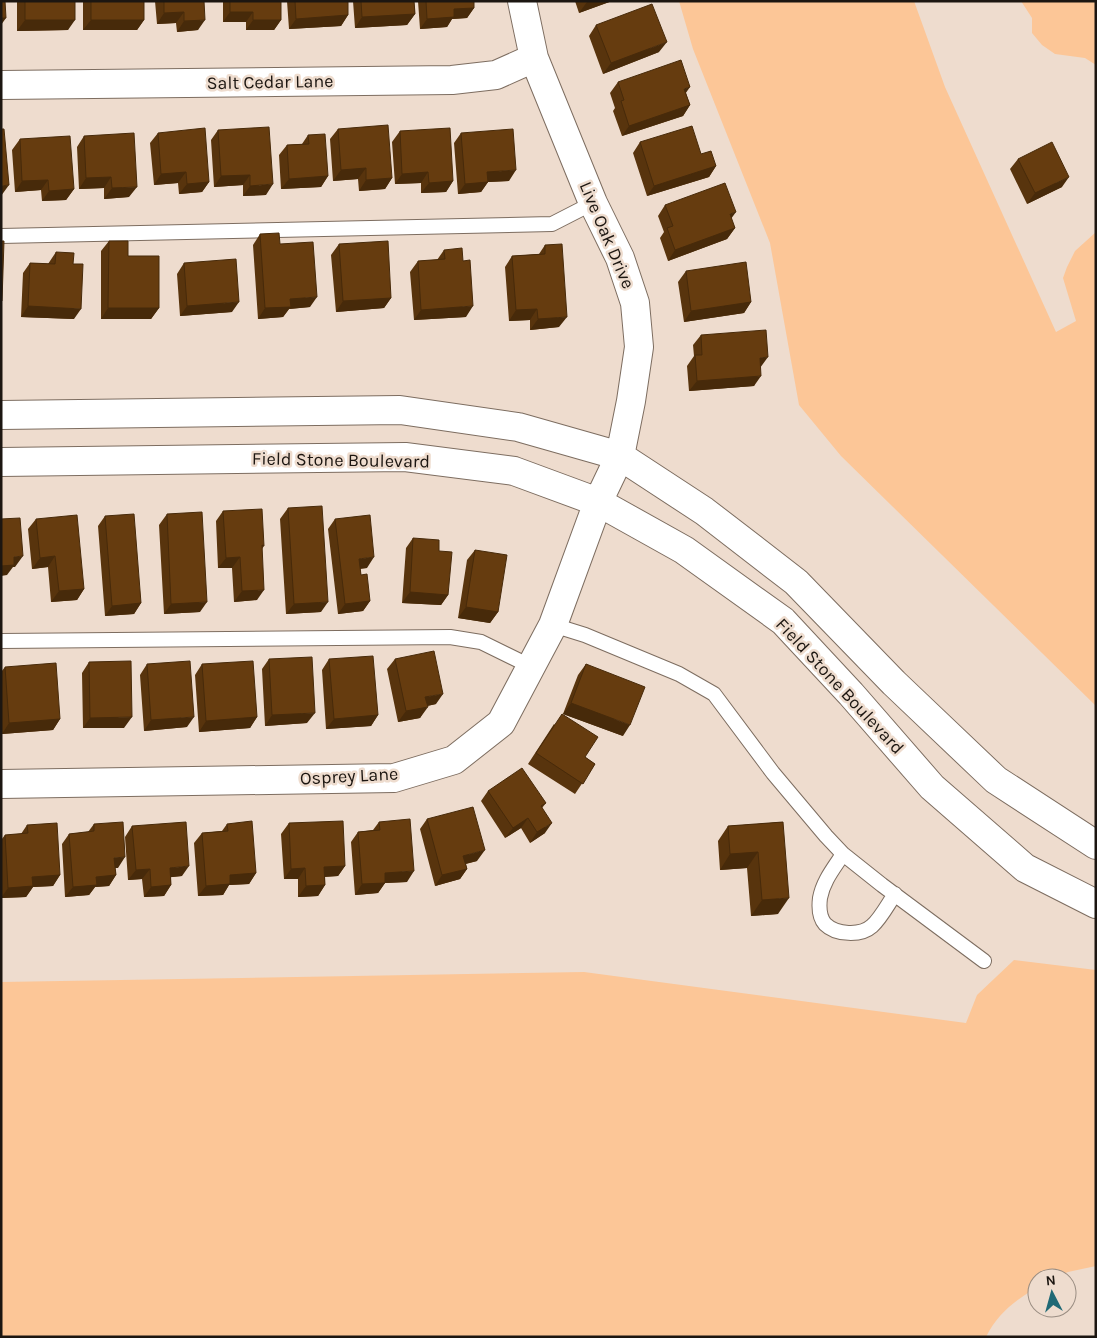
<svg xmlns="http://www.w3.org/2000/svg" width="1097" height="1338" font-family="Karla,sans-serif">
<rect width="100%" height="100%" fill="#eedcce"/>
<path fill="#fcc697" d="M679,1H914L945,87L1056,332L1076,321L1063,278L1067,267L1075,251L1096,232V706L841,456L799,405L770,243L693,49Z
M1021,1H1096V65L1085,58L1055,54L1042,45L1032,33V18Z
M1014,960L1096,970V1266L1068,1272L1053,1278H1037V1287C1015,1301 998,1313 986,1337H1V982L584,972L966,1023L977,995Z"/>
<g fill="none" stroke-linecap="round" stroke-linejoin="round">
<g stroke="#7d6d60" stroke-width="16">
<path id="lane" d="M1,236L552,224L593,203
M553,625L585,635L679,674L714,694L773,773L826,836L843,854L882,885L984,961
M1,641L450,637L481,642L532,667
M843,854C834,868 823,881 820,898C819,906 819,917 825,924C836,935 861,936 872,926C881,918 888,904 895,894"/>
</g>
<g stroke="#7d6d60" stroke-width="30">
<path id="street" d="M1,85L452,80L496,75L534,58
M1,415L400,410L518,427L620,456L704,511L796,582L894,683L996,780L1096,845
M1,462L405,457L514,471L598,502L684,550L783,621L851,694L932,787L1025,868L1096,904
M1,784L394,778L454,760L501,723L553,625L598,502L620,456L631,401L639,347L635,303L620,258L593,203L534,58L522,1"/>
</g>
<use href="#lane" stroke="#fff" stroke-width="14"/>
<use href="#street" stroke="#fff" stroke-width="28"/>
</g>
<path fill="#58340d" d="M17,1H75L68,30L17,31Z
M83,1H144V20L137,30H83Z
M155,1H204L198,30L177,32L176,23L157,24Z
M223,1H281V20L274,30H246V22H223Z
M287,1H348V15L341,26L289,29Z
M353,1H414L415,14L407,25L355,28Z
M418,1H474V8L467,18L452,19L447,27L420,29Z
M575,1H612L579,13Z
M596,25L659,52L603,74L589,36Z
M618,82L686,93L690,105L683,116L622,136L613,111L615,108L610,93Z
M338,129L392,178L385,189L359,191L358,179L333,181L330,139Z
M218,130L266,195L243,196V185L214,187L211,140Z
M400,131L453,181L446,192L421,193V183L395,184L392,142Z
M158,133L209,182L202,192L179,194L178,183L154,185L150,143Z
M461,133L509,181L488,182L481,192L458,194L454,143Z
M308,135L328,176L321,187L281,189L279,155L287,145L302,144Z
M84,136L129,197L104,199V188L79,189L77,147Z
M20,139L74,189L66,200L42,201L41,190L15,192L12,150Z
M640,142L701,154L716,166L709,177L647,196L633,153Z
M1018,159L1062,187L1027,204L1010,169Z
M665,205L731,219L735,228L727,239L668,261L660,238L664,232L658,216Z
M260,234L280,244L310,307L289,309L283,317L258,319L253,245Z
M109,241L128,256L159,308L151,319H101V251Z
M339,244L391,298L384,308L336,312L331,255Z
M545,245L559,327L530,330V320L509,321L505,267L512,256L539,254Z
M444,250L466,317L414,320L410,272L418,261L437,260Z
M56,252L73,264L74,319L21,317L23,273L30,263L48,264Z
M184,263L232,312L180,316L177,274Z
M686,271L751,302L744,313L684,322L678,282Z
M701,335L761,367L754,386L689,391L687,366L694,356L693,345Z
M288,508L321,612L286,614L280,519Z
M223,511L264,546L262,549L257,600L234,602L232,568H218L216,521Z
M167,514L200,612L164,614L159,525Z
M105,516L141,603L134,614L105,616L98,526Z
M36,519L84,589L77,600L51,602L48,567L32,569L28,529Z
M335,519L367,568L360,569L361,575L370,601L363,611L338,614L328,529Z
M413,538L439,551L448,595L441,605L402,603L406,548Z
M475,550L498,612L490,623L458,618L467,560Z
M269,659L307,723L265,726L262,669Z
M329,659L378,715L371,726L326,729L322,670Z
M395,659L436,704L427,706L420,718L398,722L387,669Z
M89,662L124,728H83L82,673Z
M147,664L187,727L144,731L140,675Z
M202,664L257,717L250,728L199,732L195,675Z
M586,664L623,736L563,714L578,675Z
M5,667L60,719L53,730L2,734L1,672Z
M554,724L585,757L595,764L575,794L528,764Z
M488,791L546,803L542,808L545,833L530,843L521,828L505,838L481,801Z
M427,819L477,861L466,864L467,869L460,879L435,886L420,829Z
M379,822L407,882L385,883L378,893L355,895L351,842L358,832L373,830Z
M783,822L778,914L751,916L747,868L720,870L718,841L728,826Z
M289,823L345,866L338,876L325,877V885L318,896L298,897V879H284L281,834Z
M94,824L118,868H115L116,875L109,886L95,887L89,895L65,897L62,844L69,834L88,832Z
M227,824L256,873L249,884L229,885L223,895L198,896L194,843L202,833L222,831Z
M27,825L60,875L53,886L33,887L26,897L1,898V840L5,835L21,834Z
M132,826L182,876L171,877V885L164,896L144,897L142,879L128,880L125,837Z"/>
<path fill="#472a0a" d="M590,1H612L579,13L587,2Z
M474,8L467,18L452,19L447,27L420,29L427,19L454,9Z
M184,12L176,23L157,24L164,13Z
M230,12H253L246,22H223Z
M415,14L407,25L355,28L362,17Z
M348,15L341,26L289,29L296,19Z
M1,18H6L1,25Z
M25,20H75L68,30L17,31Z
M91,20H144L137,30H83Z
M205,20L198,30L177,32L184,21Z
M253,20H281L274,30H246Z
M667,42L659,52L603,74L611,63Z
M690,87L683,97L684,89Z
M690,105L683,116L622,136L629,126Z
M716,166L709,177L647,196L654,186Z
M366,168L358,179L333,181L341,170Z
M516,170L509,181L488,182L481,192L458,194L465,184L487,172Z
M186,172L178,183L154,185L161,174Z
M428,172L421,183L395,184L402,174Z
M250,175L243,185L214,187L221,176Z
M328,176L321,187L281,189L289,179Z
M111,177L104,188L79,189L86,178Z
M1069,177L1062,187L1027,204L1035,193Z
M392,178L385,189L359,191L366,180Z
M48,180L41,190L15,192L22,181Z
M453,181L446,192L421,193L429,183Z
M209,182L202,192L179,194L187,184Z
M273,184L266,195L243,196L250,186Z
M9,185L1,196V186Z
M137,187L129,197L104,199L112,188Z
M74,189L66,200L42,201L49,191Z
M736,212L728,223L730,214Z
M735,228L727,239L668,261L675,250Z
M317,297L310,307L289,309L283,317L258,319L265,308L290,299Z
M391,298L384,308L336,312L343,301Z
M239,302L232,312L180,316L187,306Z
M751,302L744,313L684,322L691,311Z
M28,306L81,309L74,319L21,317Z
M473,306L466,317L414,320L421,310Z
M108,308H159L151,319H101Z
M537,309L530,320L509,321L516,310Z
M567,317L559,327L530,330L538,319Z
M768,357L760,368V358Z
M761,376L754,386L689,391L697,381Z
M23,556L15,567H13L7,575L1,576V566L14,557Z
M55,556L48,567L32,569L40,558Z
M240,557L232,568H218L226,558Z
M374,557L367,568L352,569L359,559Z
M84,589L77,600L51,602L59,591Z
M264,590L257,600L234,602L242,591Z
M410,592L448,595L441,605L402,603Z
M370,601L363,611L338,614L345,604Z
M207,602L200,612L164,614L171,604Z
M328,602L321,612L286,614L294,604Z
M141,603L134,614L105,616L112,606Z
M466,607L498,612L490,623L458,618Z
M443,694L436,704L418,708L425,697Z
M571,703L630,725L623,736L563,714Z
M428,707L420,718L398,722L406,711Z
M315,713L307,723L265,726L272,715Z
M378,715L371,726L326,729L334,719Z
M132,717L124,728H83L90,718Z
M194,717L187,727L144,731L151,720Z
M257,717L250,728L199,732L206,721Z
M60,719L53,730L2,734L9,723Z
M528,818L521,828L505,838L513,828Z
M552,823L545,833L530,843L537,832Z
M485,850L477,861L456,866L463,856Z
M758,852L747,868L720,870L730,854Z
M125,857L118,868H107L114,858Z
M189,866L182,876L163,878L170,868Z
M345,866L338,876L317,877L324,867Z
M305,868L298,879H284L291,869Z
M150,869L142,879L128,880L136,870Z
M467,869L460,879L435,886L442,875Z
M414,871L407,882L385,883L378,893L355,895L362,884L385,873Z
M256,873L249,884L229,885L223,895L198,896L206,886L230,875Z
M60,875L53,886L33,887L26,897L1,898L8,888L32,877Z
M116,875L109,886L95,887L89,895L65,897L73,887L96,877Z
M171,885L164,896L144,897L151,887Z
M325,885L318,896L298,897L306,886Z
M789,898L778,914L751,916L762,900Z"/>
<path fill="#663c0f" stroke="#472a0a" d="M1,1H5L6,18H1Z
M25,1H75V20H25Z
M91,1H144V20H91Z
M164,1H204L205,20L184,21V12L164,13Z
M230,1H281V20H253V12H230Z
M295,1H348V15L296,19Z
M361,1H414L415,14L362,17Z
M426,1H474V8L454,9V17L427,19Z
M652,4L667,42L611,63L596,25Z
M681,60L690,87L684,89L690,105L629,126L621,101L624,100L618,82Z
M388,125L392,178L366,180V168L341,170L338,129Z
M692,126L701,154L711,151L716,166L654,186L640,142Z
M269,127L273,184L250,186V175L221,176L218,130Z
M205,128L209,182L187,184L186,172L161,174L158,133Z
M450,128L453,181L429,183L428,172L402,174L400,131Z
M1,129H4L9,185L1,186Z
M513,129L516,170L487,172L488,182L465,184L461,133Z
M134,133L137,187L112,188L111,177L86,178L84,136Z
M325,134L328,176L289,179L287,145L309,144L308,135Z
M70,136L74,189L49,191L48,180L22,181L20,139Z
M1052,142L1069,177L1035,193L1018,159Z
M725,183L736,212L730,214L735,228L675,250L667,228L673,226L665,205Z
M279,233L280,244L313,242L317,297L290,299L291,307L265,308L260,234Z
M1,241H4L2,301H1Z
M109,241H128V256H159V308H108Z
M388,241L391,298L343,301L339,244Z
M562,244L567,317L538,319L537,309L516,310L512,256L545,254V245Z
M462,248L463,261L470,260L473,306L421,310L418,261L445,259L444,250Z
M56,252L74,253L73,264H83L81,309L28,306L30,263L55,264Z
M236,259L239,302L187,306L184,263Z
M746,262L751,302L691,311L686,271Z
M766,330L768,357L760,358L761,376L697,381L695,355H702L701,335Z
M322,506L328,602L294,604L288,508Z
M262,509L264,546L262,545L264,590L242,591L240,557L226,558L223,511Z
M202,512L207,602L171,604L167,514Z
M134,514L141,603L112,606L105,516Z
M77,515L84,589L59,591L55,556L40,558L36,519Z
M370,515L374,557L359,559L361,575L367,574L370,601L345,604L335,519Z
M20,518L23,556L14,557V565L1,566V519Z
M413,538L439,540V551L452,552L448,595L410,592Z
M475,550L507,555L498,612L466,607Z
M434,651L443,694L425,697L428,707L406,711L395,659Z
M373,656L378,715L334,719L329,659Z
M312,657L315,713L272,715L269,659Z
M131,661L132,717L90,718L89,662Z
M190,661L194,717L151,720L147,664Z
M253,661L257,717L206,721L202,664Z
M56,663L60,719L9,723L5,667Z
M586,664L645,687L630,725L571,703Z
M562,714L598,737L585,757L595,764L583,784L536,753Z
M522,768L546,803L541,806L552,823L537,832L528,818L513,828L488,791Z
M473,807L485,850L463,856L467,869L442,875L427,819Z
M410,819L414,871L385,873V883L362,884L358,832L380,830L379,822Z
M252,821L256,873L230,875V884L206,886L202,833L228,831L227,824Z
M343,821L345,866L324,867L325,885L306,886L305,868L291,869L289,823Z
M123,822L125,857L114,858L116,875L96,877L97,885L73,887L69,834L94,831V824Z
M186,822L189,866L170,868L171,885L151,887L150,869L136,870L132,826Z
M783,822L789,898L762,900L758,852L730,854L728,826Z
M57,823L60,875L32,877L33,886L8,888L5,835L28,833L27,825Z"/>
<g text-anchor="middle" stroke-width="5" stroke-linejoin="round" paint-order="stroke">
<g font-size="18" fill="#1c1611" stroke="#eedcce">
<text transform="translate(270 82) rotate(-1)" y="6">Salt Cedar Lane</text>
<text transform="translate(607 235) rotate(67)" y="6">Live Oak Drive</text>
<text transform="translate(341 460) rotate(1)" y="6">Field Stone Boulevard</text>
<text transform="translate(840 686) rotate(47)" y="6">Field Stone Boulevard</text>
<text transform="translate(349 776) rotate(-3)" y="6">Osprey Lane</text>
</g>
</g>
<rect width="1097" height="1338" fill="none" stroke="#1c1611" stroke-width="5"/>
<g transform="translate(1052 1293) rotate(354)"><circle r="24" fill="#eedcce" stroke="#9a8d82"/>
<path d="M0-4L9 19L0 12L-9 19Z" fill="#206975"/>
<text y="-8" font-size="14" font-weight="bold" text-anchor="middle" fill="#1c1611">N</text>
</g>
</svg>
